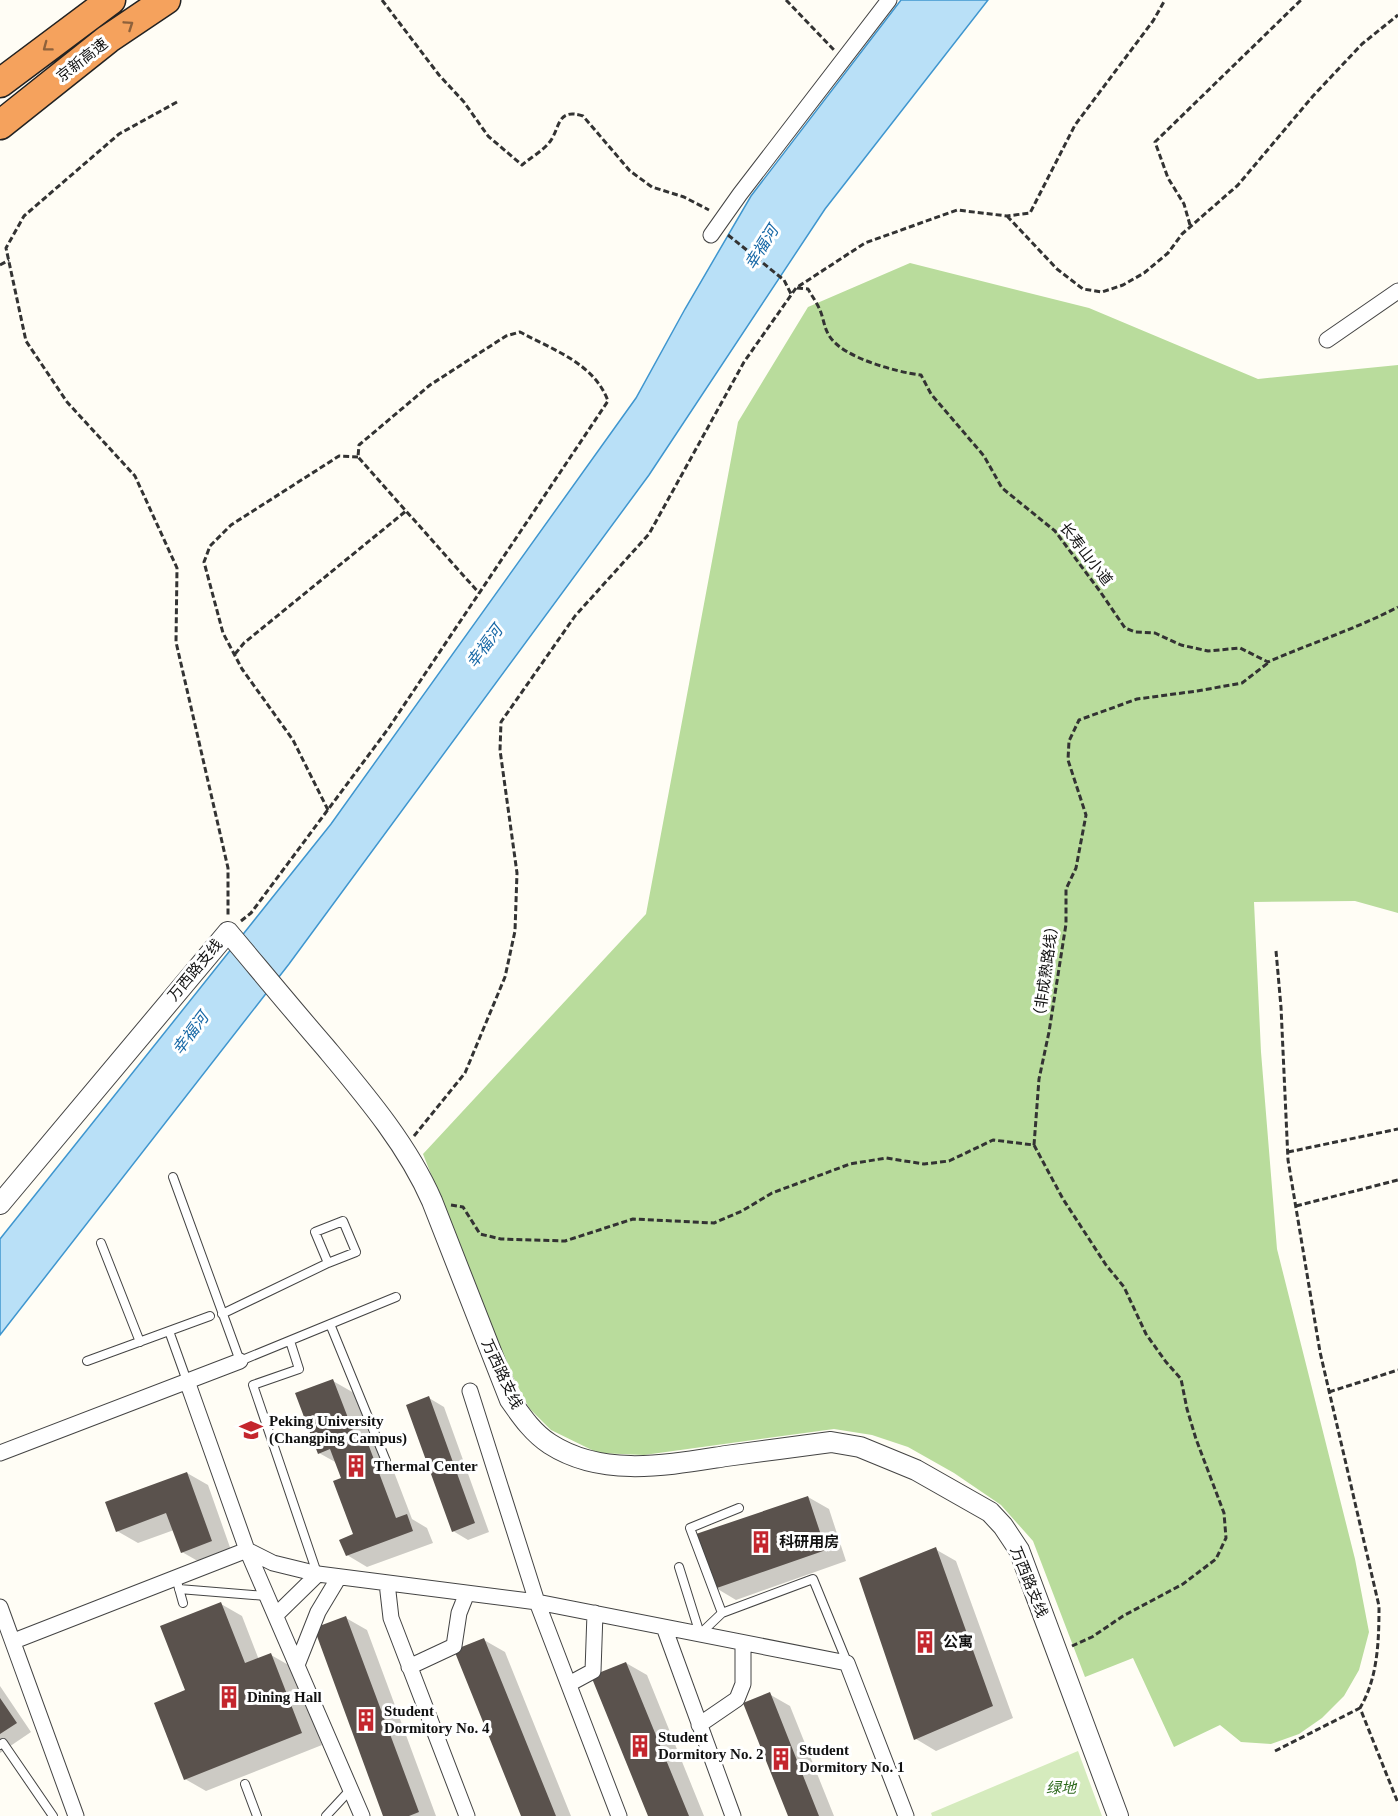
<svg xmlns="http://www.w3.org/2000/svg" width="1398" height="1816" font-family="'Times New Roman','Noto Sans SC',serif">
<rect width="100%" height="100%" fill="#fffdf5"/>
<path fill="#d5ebbd" d="M1078,1751L1102,1816H932L931,1813Z"/>
<path fill="#b9dc9c" d="M910,263L1089,308L1258,379L1398,365V913L1355,901L1254,902L1261,1052L1277,1249L1355,1559L1369,1632L1359,1670L1344,1696L1322,1718L1299,1734L1271,1744L1241,1742L1220,1725L1174,1747L1133,1658L1085,1677L1033,1541L1001,1505L954,1473L908,1447L872,1435L834,1429L644,1455L598,1453L551,1430L529,1408L505,1361L423,1154L646,914L738,422L808,307Z"/>
<path fill="#b9e0f7" stroke="#3f96cf" stroke-width="1.5" d="M901,0H988L825,209L649,475L289,964L0,1335V1239L331,824L636,398L685,309L751,196Z"/>
<path fill="#0003" d="M333,1381L354,1393L371,1439L384,1446L412,1519L427,1528L433,1543L367,1567L347,1555L355,1535L343,1479L337,1463L319,1453Z
M429,1398L444,1407L489,1532L468,1540L453,1531Z
M187,1473L208,1485L232,1553L203,1564L182,1552L174,1530L138,1543L117,1531Z
M808,1497L829,1509L846,1561L736,1600L716,1588Z
M935,1549L956,1561L1013,1718L936,1751L916,1739L861,1579Z
M221,1604L242,1616L259,1660L271,1655L292,1667L322,1745L206,1791L185,1779L187,1691Z
M346,1618L367,1630L436,1816H385Z
M484,1640L505,1652L571,1816H523Z
M626,1663L647,1675L704,1816H650Z
M0,1686L31,1732L0,1753Z
M769,1694L790,1706L834,1816H790Z"/>
<path fill="#5a524d" d="M333,1379L355,1436L364,1433L396,1518L407,1514L413,1531L346,1556L339,1540L353,1534L333,1481L341,1478L330,1449L318,1454L295,1393Z
M429,1396L475,1523L452,1532L406,1405Z
M187,1472L212,1541L181,1553L166,1513L116,1532L105,1502Z
M808,1496L826,1550L714,1589L696,1534Z
M936,1547L993,1706L914,1740L859,1578Z
M221,1602L245,1663L271,1653L302,1733L184,1780L154,1703L185,1690L160,1626Z
M346,1616L419,1812L409,1816H383L314,1628Z
M484,1638L556,1816H521L454,1650Z
M626,1662L689,1816H648L591,1676Z
M770,1692L819,1816H788L743,1703Z
M0,1698L17,1723L0,1734Z"/>
<g fill="none" stroke-linecap="round" stroke-linejoin="round">
<g stroke="#444" stroke-width="10">
<path id="service" d="M173,1177L240,1361L396,1297
M343,1221L356,1252L328,1263L315,1232Z
M101,1243L140,1342
M222,1314L328,1263
M330,1324L386,1461
M169,1331L210,1316
M290,1341L299,1369L253,1385L317,1573
M87,1361L169,1331L187,1381
M679,1567L700,1634L722,1613L813,1579L847,1662
M178,1585L183,1603
M179,1589L266,1596
M722,1613L690,1528L739,1508
M0,1745L3,1743L53,1816
M245,1784L257,1816
M326,1816L351,1789"/>
</g>
<g stroke="#444" stroke-width="17">
<path id="minor" d="M711,235L740,194L889,0
M1327,340L1398,291
M187,1381L247,1550L362,1816
M470,1391L537,1602L619,1816
M0,1453L240,1361
M387,1583L391,1618L467,1816
M0,1607L76,1816
M276,1615L318,1574
M664,1627L733,1816
M14,1641L247,1550L273,1563L318,1574L537,1602L847,1663L906,1816
M297,1665L318,1612L339,1577
M409,1667L454,1646L459,1613L467,1593
M569,1684L593,1671L595,1613
M699,1725L737,1699L743,1684V1643"/>
</g>
<g stroke="#444" stroke-width="22">
<path id="tertiary" d="M0,1204L228,932C260,970 292,1009 325,1047C365,1095 407,1144 432,1201L510,1400C522,1417 533,1433 550,1444C603,1478 668,1465 726,1456C761,1451 796,1447 831,1442L860,1447L916,1470L990,1512L1003,1526L1019,1550L1118,1816"/>
</g>
<g stroke="#222" stroke-width="31">
<path id="motorway" d="M0,83L111,0
M0,125L108,39L166,0"/>
</g>
<path stroke="#333" stroke-width="3" stroke-dasharray="6 3" stroke-linecap="butt" d="M382,0L439,75L464,102L488,136L522,165C530,158 541,152 548,144C561,130 555,107 583,116L630,171L652,187L684,197L709,210
M786,0L834,50
M177,102L119,134L24,216L6,248L26,341L67,402L135,476L177,568L176,642L228,868V916
M1007,216L1057,269L1083,289L1102,292L1123,285L1144,273L1168,253L1182,234L1238,185L1313,96L1362,44L1398,15
M1190,225L1184,204L1168,178L1155,142L1301,0
M728,235L784,280L791,294
M0,265L9,260
M797,288L808,289C812,296 817,303 820,310C824,320 824,328 830,337C844,358 896,372 921,375L931,394L984,456L1002,488L1055,531L1099,590L1125,628L1135,632L1155,633L1181,645L1208,651L1240,648L1268,662C1311,643 1356,629 1398,607
M235,654L244,643L406,511
M328,810L293,740L242,669L223,633L204,562L210,546L231,525L339,456L358,457
M241,921L251,913L388,729L608,401C594,363 553,350 520,332L506,336L430,385L359,445L358,457L479,593
M1276,951L1281,1007L1288,1160L1320,1352L1379,1606C1379,1640 1378,1678 1360,1708L1398,1803
M414,1136L465,1073L505,977L515,931L517,873L500,750L501,722L575,616L649,534L744,362L796,288L865,243L957,210L1007,216L1030,213L1075,125L1153,21L1165,0
M1034,1145L1039,1079L1049,1032L1066,924V889L1076,868L1086,815L1068,760L1069,741L1079,720L1137,699L1197,691L1242,683L1268,663
M1288,1152L1398,1129
M451,1205L463,1207L480,1234L501,1239L565,1241L633,1219L714,1223L742,1211L772,1193L850,1164L886,1158L924,1164L949,1161L993,1140L1034,1145L1063,1199L1106,1265L1124,1287L1146,1334L1166,1362L1181,1379L1187,1409L1196,1439L1224,1513L1226,1538L1216,1559L1183,1584L1123,1616L1092,1637L1072,1646
M1296,1206L1398,1180
M1329,1392L1398,1370
M1275,1751L1360,1708"/>
<use href="#service" stroke="#fff" stroke-width="8"/>
<use href="#minor" stroke="#fff" stroke-width="15"/>
<use href="#tertiary" stroke="#fff" stroke-width="20"/>
<use href="#motorway" stroke="#f5a25d" stroke-width="28"/>
</g>
<defs><path id="oneway-chevron" d="M-2-3.5L2.5 0L-2 3.5" fill="none" stroke-width="1.6" stroke-linecap="round" stroke-linejoin="round" transform="scale(1.5)"/></defs>
<g stroke="#8e613b">
<use href="#oneway-chevron" transform="translate(129 25) rotate(-34)"/>
<use href="#oneway-chevron" transform="translate(47 47) rotate(143)"/>
</g>
<defs>
<g id="university-bare" transform="scale(1.8)"><path d="M0-5L7-2L0 1L-7-2ZM-4 1L0 2.5L4 1V4Q0 6-4 4Z" fill="#c4262e" stroke="#fff" stroke-width="2.5" paint-order="stroke"/></g>
<g id="building-bare" transform="scale(1.8)"><path d="M-4-6H4V6H1V3H-1V6H-4ZM-2.5-4.3h1.7v1.8h-1.7ZM.8-4.3h1.7v1.8H.8ZM-2.5-1h1.7V.8h-1.7ZM.8-1h1.7V.8H.8Z" fill="#c4262e" stroke="#fff" stroke-width="2.5" paint-order="stroke"/></g>
</defs>
<g fill-rule="evenodd">
<use href="#university-bare" x="251" y="1430"/>
<use href="#building-bare" x="356" y="1466"/>
<use href="#building-bare" x="761" y="1542"/>
<use href="#building-bare" x="925" y="1642"/>
<use href="#building-bare" x="229" y="1697"/>
<use href="#building-bare" x="366" y="1720"/>
<use href="#building-bare" x="640" y="1746"/>
<use href="#building-bare" x="781" y="1759"/>
</g>
<g text-anchor="middle" stroke-width="6" stroke-linejoin="round" paint-order="stroke">
<g font-size="15" fill="#111" stroke="#fff">
<text transform="translate(82 60) rotate(-38)" y="5">京新高速</text>
<text transform="translate(1086 554) rotate(52)" y="5">长寿山小道</text>
<text transform="translate(195 970) rotate(-50)" y="5">万西路支线</text>
<text transform="translate(1046 971) rotate(-82)" y="5">（非成熟路线）</text>
<text transform="translate(502 1374) rotate(65)" y="5">万西路支线</text>
<text transform="translate(1029 1582) rotate(68)" y="5">万西路支线</text>
</g>
<g font-size="15" font-weight="bold" fill="#111" stroke="#fff" text-anchor="start">
<text x="269" y="1426">Peking University<tspan x="269" dy="17">(Changping Campus)</tspan></text>
<text x="374" y="1471">Thermal Center</text>
<text x="779" y="1547">科研用房</text>
<text x="943" y="1647">公寓</text>
<text x="247" y="1702">Dining Hall</text>
<text x="384" y="1716">Student<tspan x="384" dy="17">Dormitory No. 4</tspan></text>
<text x="658" y="1742">Student<tspan x="658" dy="17">Dormitory No. 2</tspan></text>
<text x="799" y="1755">Student<tspan x="799" dy="17">Dormitory No. 1</tspan></text>
</g>
<g font-size="15" font-style="italic" fill="#2f6b1f" stroke="#fff">
<text x="1061" y="1793">绿地</text>
</g>
<g font-size="16" font-style="italic" fill="#1768a6" stroke="#fff">
<text transform="translate(761 247) rotate(-58)" y="6">幸福河</text>
<text transform="translate(484 646) rotate(-53)" y="6">幸福河</text>
<text transform="translate(190 1033) rotate(-53)" y="6">幸福河</text>
</g>
</g>
</svg>
